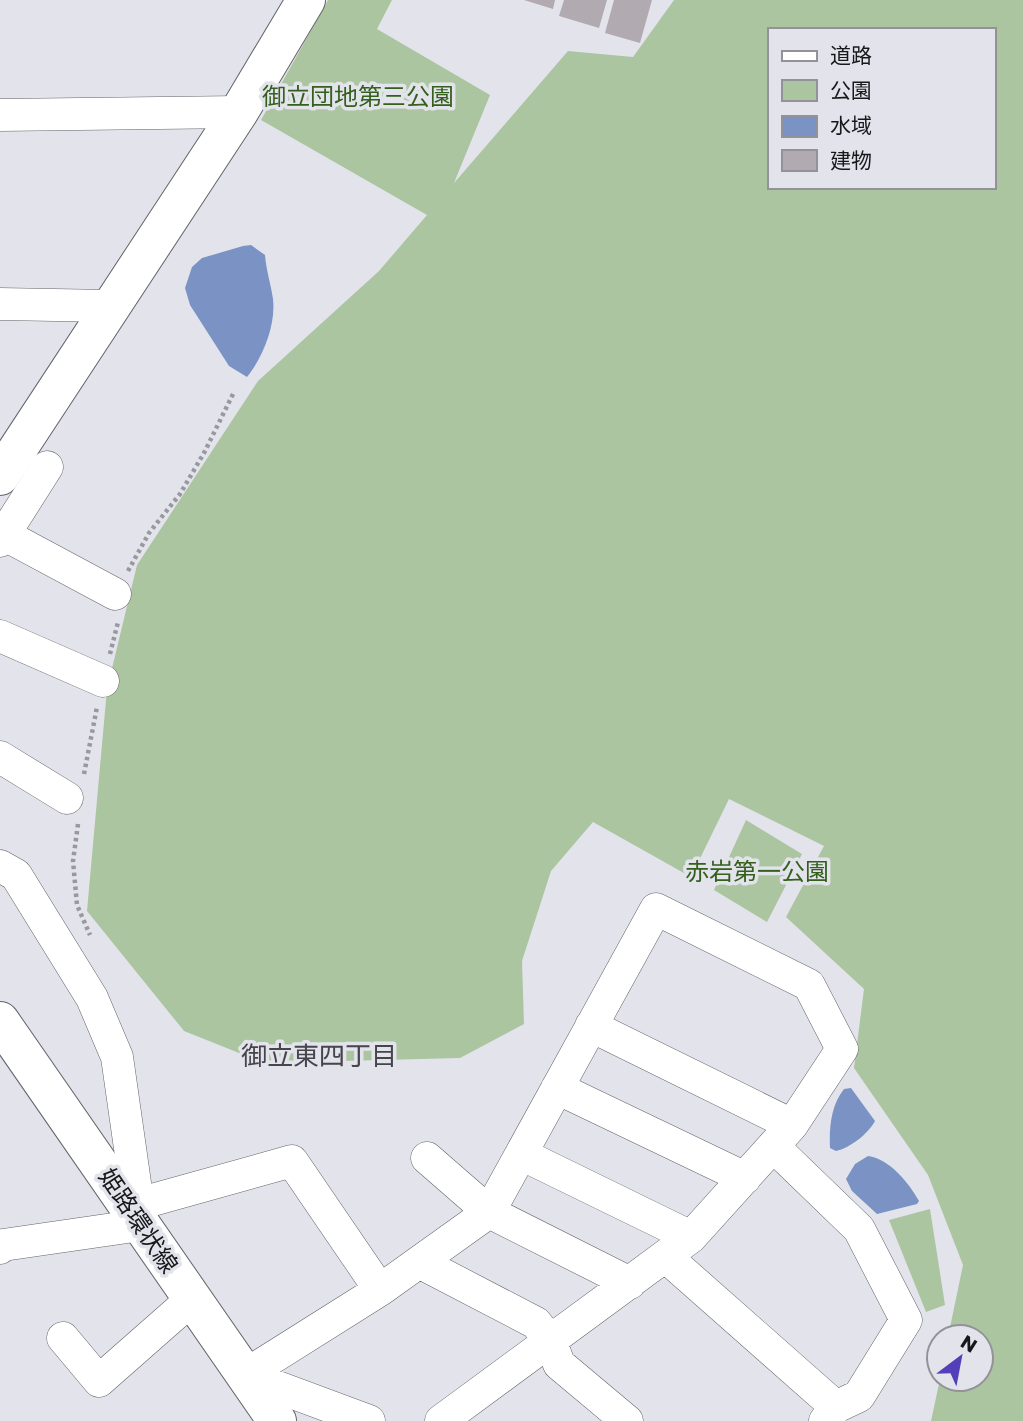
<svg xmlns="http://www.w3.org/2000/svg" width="1023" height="1421" font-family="Poppins,'Noto Sans JP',sans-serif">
<rect width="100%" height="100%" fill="#e3e3ec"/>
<path fill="#acc5a1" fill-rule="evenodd" d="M328,0H392L377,29L490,95L454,183L568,51L633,57L674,0H1023V1421H931L940,1379H981V1337H948L963,1265L928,1175L854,1068L864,989L786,917L824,846L729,799L691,877L593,822L551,871L522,961L524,1024L460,1058L264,1063L184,1031L87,911L107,689L137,565L258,381L379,271L427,215L261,120ZM769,30H993V187H769Z
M746,820L802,854L767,922L714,890Z
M930,1209L945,1305L926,1312L889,1220Z"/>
<path fill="#7b93c4" d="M251,245L265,255C266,270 271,284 273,299C276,325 263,357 247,377L229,366L190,305L185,288L192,267L202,258L243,246Z
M851,1088L875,1121C868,1134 850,1148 836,1151L830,1148C829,1128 831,1105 844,1089Z
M868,1156C890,1159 909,1183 919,1201L917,1204L877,1214L852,1191L846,1179L855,1164Z"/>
<path fill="#b1aab0" d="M524,0H555L553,9Z
M564,0H607L599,28L559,16Z
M614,0H652L640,43L605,33Z"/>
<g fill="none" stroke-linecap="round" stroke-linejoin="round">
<g stroke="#63636a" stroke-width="33">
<path id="street" d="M0,115L239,112
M0,304L110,306
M5,535L115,594
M0,541L47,467
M0,636L103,681
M0,757L67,798
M0,866L16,875L92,998L117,1057L141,1225L3,1245L0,1248
M591,1026L792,1125
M557,1088L745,1178
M773,1146L859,1229L906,1320L859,1396L836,1407L825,1421
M521,1154L691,1237
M427,1158L489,1212L630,1283
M138,1204L292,1161L380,1290
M665,1256L836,1407
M419,1262L536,1323L551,1342L559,1364L627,1421
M63,1338L99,1381L191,1300
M245,1375L380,1290L489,1212L656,909L809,985L842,1049L792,1125L691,1237L441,1421
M245,1375L369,1421"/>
</g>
<g stroke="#63636a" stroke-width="40">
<path id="secondary" d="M0,476L239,112L306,0
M0,1021L277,1421"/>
</g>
<path stroke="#98989e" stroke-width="4.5" stroke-dasharray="3.5 3.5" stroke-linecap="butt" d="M128,571L149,533L180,494L204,453L234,392
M110,654L118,622
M84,774L97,707
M78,824L73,861L77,905L90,935"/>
<use href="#street" stroke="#fff" stroke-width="32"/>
<use href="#secondary" stroke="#fff" stroke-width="38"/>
</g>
<g text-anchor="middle" stroke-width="7" stroke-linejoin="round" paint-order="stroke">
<g font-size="24" fill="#34601c" stroke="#e3e3ec">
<text x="358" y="105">御立団地第三公園</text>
<text x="757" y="880">赤岩第一公園</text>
</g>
<g font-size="24" fill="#18181b" stroke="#e3e3ec">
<text transform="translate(138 1221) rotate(56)" y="8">姫路環状線</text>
</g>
<g font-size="26" fill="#46454c" stroke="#e3e3ec">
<text x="319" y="1065">御立東四丁目</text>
</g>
</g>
<rect x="768" y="28" width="228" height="161" fill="#e3e3ec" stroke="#929298" stroke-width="2"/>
<rect x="782" y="51" width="35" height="10" fill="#ffffff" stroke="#929298" stroke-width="2"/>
<text x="830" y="63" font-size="21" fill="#18181b">道路</text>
<rect x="782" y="80" width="35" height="21" fill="#acc5a1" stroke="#929298" stroke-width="2"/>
<text x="830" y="98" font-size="21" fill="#18181b">公園</text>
<rect x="782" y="116" width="35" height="21" fill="#7b93c4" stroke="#929298" stroke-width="2"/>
<text x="830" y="133" font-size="21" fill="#18181b">水域</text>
<rect x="782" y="150" width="35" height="21" fill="#b1aab0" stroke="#929298" stroke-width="2"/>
<text x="830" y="168" font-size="21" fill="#18181b">建物</text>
<g transform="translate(960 1358) rotate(32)"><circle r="33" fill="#e3e3ec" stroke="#929298" stroke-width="2"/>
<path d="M0-5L12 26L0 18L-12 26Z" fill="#5340b8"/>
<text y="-10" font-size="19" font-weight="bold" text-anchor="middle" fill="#18181b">N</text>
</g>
</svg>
